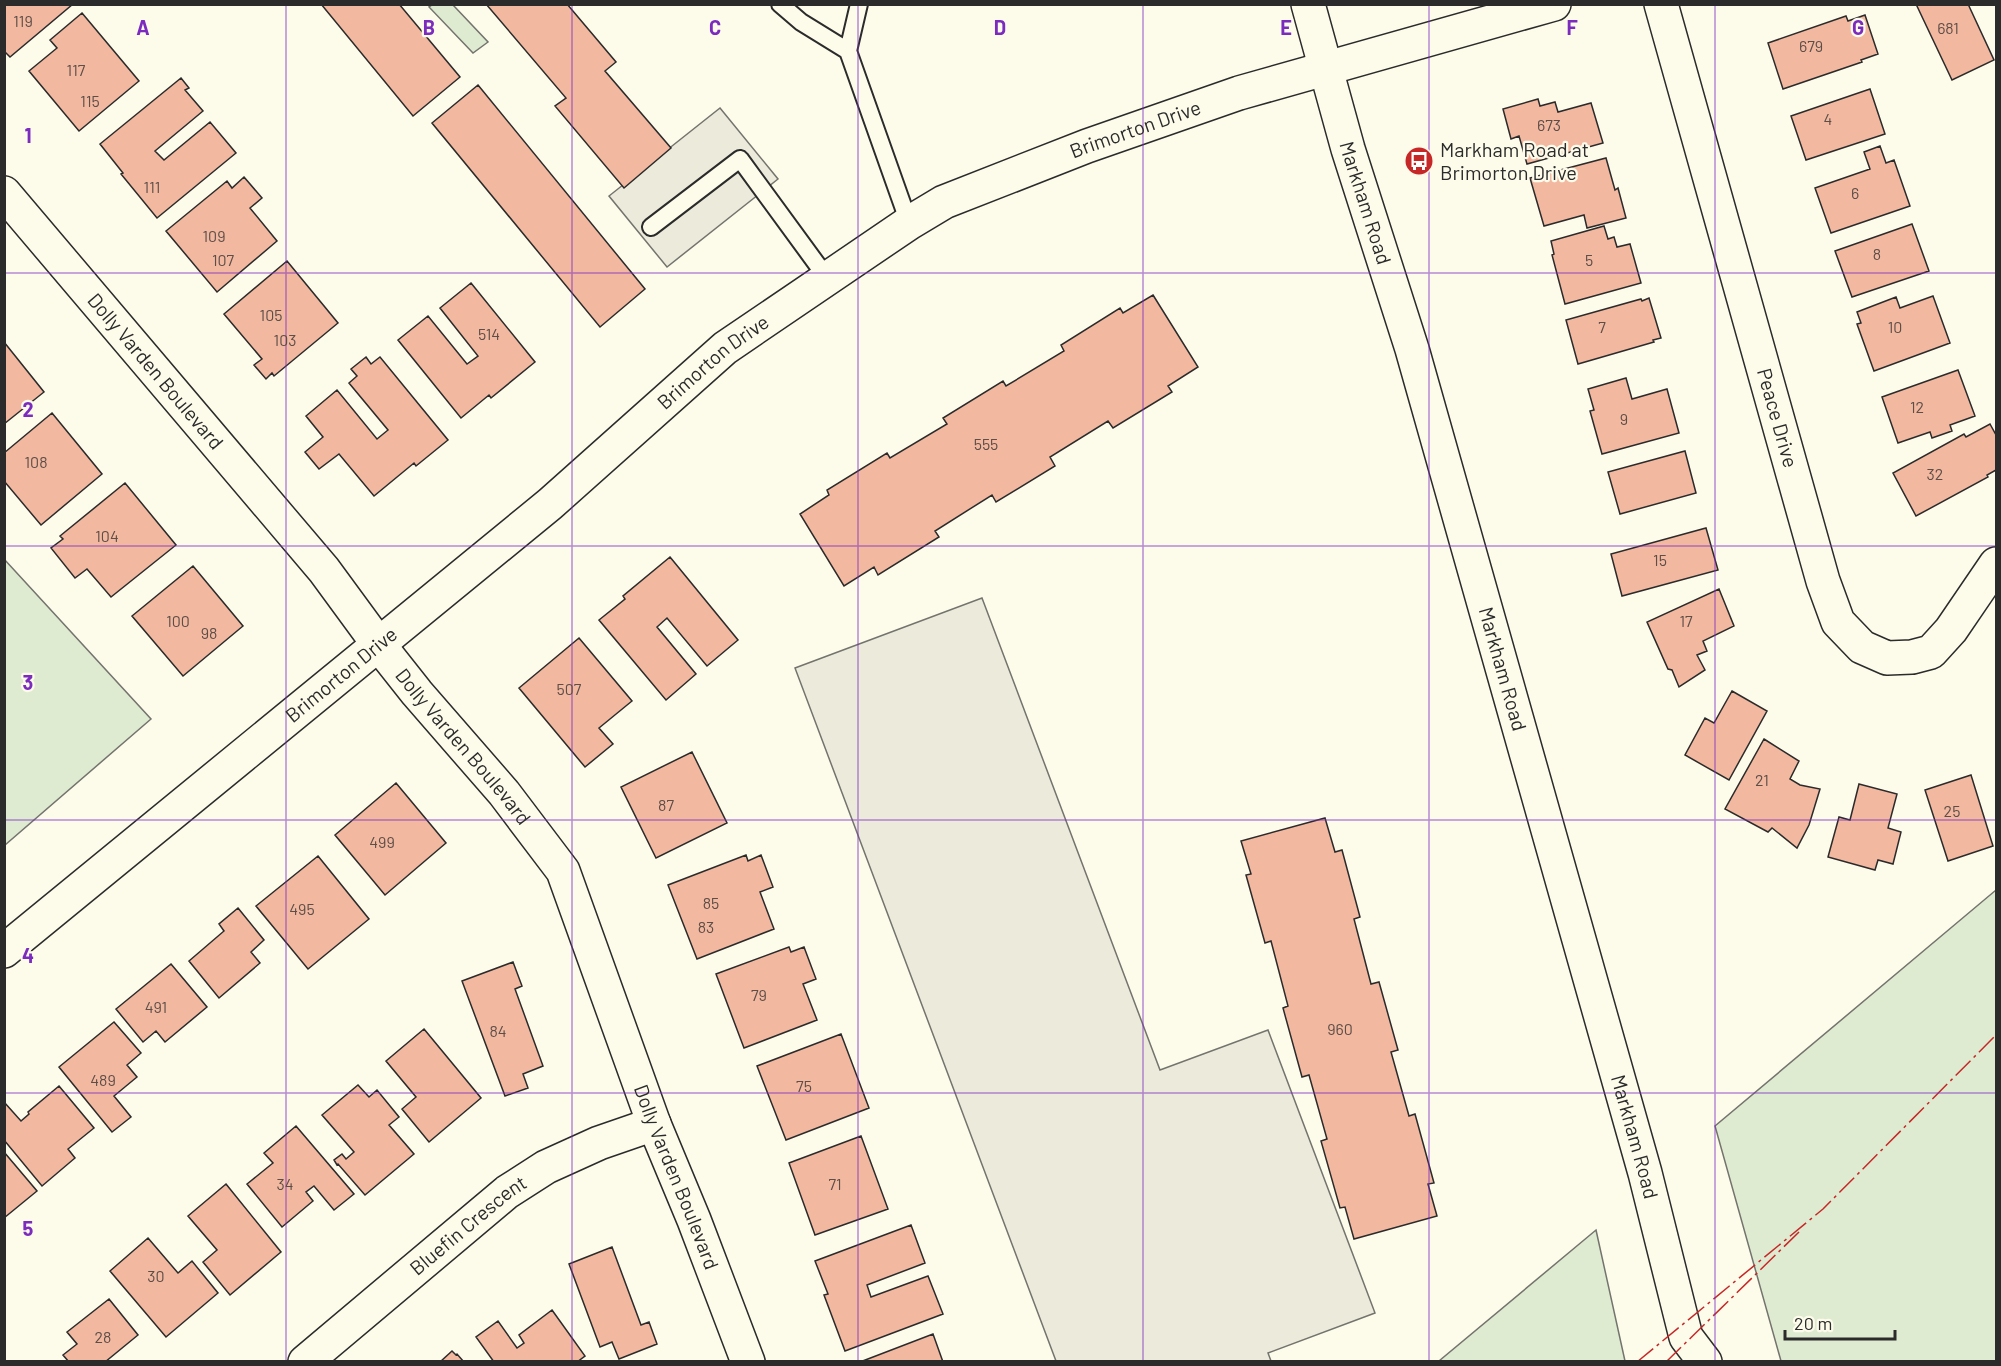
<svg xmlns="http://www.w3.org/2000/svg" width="2001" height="1366" font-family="Barlow,sans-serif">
<rect width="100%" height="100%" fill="#fdfbea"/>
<path fill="#deebd1" stroke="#74746e" stroke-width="1.5" d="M432,5H453L488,42L473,53L429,7Z
M4,559L151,719L5,845H4Z
M1996,890V1361H1781L1715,1126Z
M1596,1230L1625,1361H1439Z"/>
<path fill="#eceadb" stroke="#74746e" stroke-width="1.5" d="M720,108L778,179L667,267L609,196Z
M982,598L1160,1070L1268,1030L1375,1313L1268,1353L1271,1361H1056L795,668Z"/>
<path fill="#f2b8a0" stroke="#2b2b2b" stroke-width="1.5" d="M4,4H73L10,57L4,51Z
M321,4H399L460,77L413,116Z
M486,4H567L616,62L605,71L671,148L624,188L555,106L566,98Z
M1916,4H1968L1994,60L1952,80Z
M82,13L139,81L79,131L29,71L57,48L50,40Z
M1865,15L1878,54L1861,60L1862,62L1783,89L1768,43L1846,16L1848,21Z
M181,78L189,88L185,90L203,111L155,151L164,160L210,122L236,153L157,218L121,174L123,173L100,144Z
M478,85L645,289L600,327L432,123Z
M1870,89L1885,134L1806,160L1791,116Z
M1538,99L1540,106L1555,102L1558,112L1591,103L1603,143L1527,164L1519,136L1511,139L1503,109Z
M1880,146L1886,163L1894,160L1910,206L1831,233L1815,188L1870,169L1864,152Z
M1606,158L1615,190L1618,188L1626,218L1587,228L1584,215L1544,226L1530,178Z
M244,177L262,198L250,208L277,241L217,292L166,231L227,181L232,188Z
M1912,224L1929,271L1852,297L1835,251Z
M1604,226L1608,239L1614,237L1617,247L1630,244L1641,283L1565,304L1552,255L1554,254L1551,241Z
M287,261L338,323L274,376L272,373L266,379L254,365L262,359L224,314Z
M471,283L535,362L491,398L489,395L461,418L398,340L428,316L467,364L478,356L440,308Z
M1153,295L1198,367L1168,386L1172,392L1113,428L1108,421L1050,457L1055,466L996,502L992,495L935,531L939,537L878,575L874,567L844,586L800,514L829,495L827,490L887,453L890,458L947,424L943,418L1003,381L1006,386L1064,351L1061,345L1120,308L1123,313Z
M1933,296L1950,343L1874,371L1857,324L1861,323L1857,312L1896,297L1900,308Z
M1649,298L1661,338L1653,340L1654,342L1578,364L1566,320L1641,299L1642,301Z
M4,342L44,392L4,424Z
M366,357L371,364L380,357L448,440L416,466L414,463L374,496L339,454L319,469L305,452L323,437L306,416L337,390L377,439L388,430L349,383L357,376L351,369Z
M1958,370L1975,416L1950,425L1952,431L1932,438L1930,432L1898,443L1882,397Z
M1626,378L1632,399L1667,389L1679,433L1602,454L1590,411L1594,410L1588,389Z
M52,413L102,474L41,525L4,481V453Z
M1990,424L1996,435V470L1987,475L1988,477L1916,516L1893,473L1964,434L1966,437Z
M1685,451L1696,493L1620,514L1608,472Z
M125,483L176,545L111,597L87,569L75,578L51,548L63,539L60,536Z
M1706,528L1718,570L1622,596L1611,554Z
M670,557L738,640L707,666L667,618L657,627L696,674L666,700L599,620L625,599L623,596Z
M193,566L243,626L183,676L132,616Z
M1719,589L1734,626L1703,641L1707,651L1697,655L1705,670L1679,687L1672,670L1668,669L1647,622Z
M579,638L632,701L599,728L613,744L585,767L519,688Z
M1732,691L1767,711L1729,780L1685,755L1705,718L1714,723Z
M1764,739L1799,761L1790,779L1800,785L1820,789L1809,825L1797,848L1772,828L1768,832L1725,809Z
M692,752L727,823L656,858L621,787Z
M1971,775L1993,846L1948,861L1925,790Z
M396,783L446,843L385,895L335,835Z
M1859,784L1897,794L1888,828L1901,832L1893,864L1878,860L1875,870L1828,857L1839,817L1850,820Z
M1325,818L1335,852L1342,850L1360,917L1354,919L1371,984L1379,982L1398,1050L1391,1052L1409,1116L1415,1114L1434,1183L1428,1184L1437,1216L1354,1239L1345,1207L1340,1208L1321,1141L1327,1139L1309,1075L1302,1077L1283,1008L1288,1006L1271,941L1265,943L1246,875L1251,874L1241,841Z
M746,855L748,861L761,855L773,887L760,892L774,929L697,959L668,885Z
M318,856L369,919L308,969L256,906Z
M238,908L264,940L251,952L260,963L219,998L189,961L224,931L219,924Z
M789,947L791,952L804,947L816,979L803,984L817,1020L744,1048L716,974Z
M513,962L522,986L515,989L543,1066L523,1074L528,1088L505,1096L462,981Z
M171,964L207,1007L165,1042L156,1031L143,1042L116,1009Z
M114,1022L141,1053L127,1065L137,1077L114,1096L131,1117L112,1132L59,1067Z
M424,1029L481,1098L429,1142L402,1109L416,1097L386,1061Z
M841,1034L869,1108L786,1140L757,1066Z
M358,1085L369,1097L377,1090L399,1117L389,1125L414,1154L365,1195L338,1164L337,1165L334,1160L342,1154L346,1159L354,1152L322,1115Z
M59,1086L94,1128L68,1149L75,1158L42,1186L4,1140V1102L21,1121L29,1114L28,1112Z
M296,1126L354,1194L334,1210L314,1186L306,1192L313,1201L282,1227L247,1184L273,1163L264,1153Z
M861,1136L888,1209L815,1235L789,1163Z
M4,1152L37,1191L4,1218Z
M226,1184L281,1252L230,1295L203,1262L217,1250L188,1216Z
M911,1225L925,1263L867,1285L871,1297L928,1276L943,1314L845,1351L824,1295L828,1294L815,1261Z
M148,1238L178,1273L192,1261L218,1293L166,1337L110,1271Z
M612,1247L641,1325L649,1322L657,1344L619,1359L612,1342L600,1347L569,1264Z
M109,1299L138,1335L105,1362H69L63,1355L77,1344L67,1332Z
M552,1310L585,1356L577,1362H494L476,1337L498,1321L517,1348L524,1343L519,1335Z
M933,1334L943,1362H860Z
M452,1351L456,1355L457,1354L464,1362H440Z"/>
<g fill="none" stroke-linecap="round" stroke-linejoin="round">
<g stroke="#2b2b2b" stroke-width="20">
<path id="lane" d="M780,4L801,22L848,51
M859,4L848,51L909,223
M651,227L740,159L827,278"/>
</g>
<g stroke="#2b2b2b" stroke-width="36">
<g id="street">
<path id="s1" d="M1661,4L1823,581L1838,622L1862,647L1887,658L1912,657L1931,652L1951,630L1996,564"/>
<path id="s2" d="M379,645L417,693L504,793L563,871L654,1124L694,1220L748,1362"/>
<path id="s3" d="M305,1362L507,1192L546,1167L599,1143L654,1124"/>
</g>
</g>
<g stroke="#2b2b2b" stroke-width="36">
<g id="secondary">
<path id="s4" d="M4,193L324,570L379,645"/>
<path id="s5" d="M4,951L550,504L725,348L909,223L944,202L1087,146L1239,93L1554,4"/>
</g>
</g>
<g stroke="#2b2b2b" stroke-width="36">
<g id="primary">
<path id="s6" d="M1308,4L1348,149L1412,349L1645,1173L1686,1337L1705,1362"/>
</g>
</g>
<use href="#lane" stroke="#fdfbea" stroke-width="16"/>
<use href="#street" stroke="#fdfbea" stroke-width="33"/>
<use href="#secondary" stroke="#fdfbea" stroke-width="33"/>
<use href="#primary" stroke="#fdfbea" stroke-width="33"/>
<path stroke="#c62828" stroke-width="1.5" stroke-dasharray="21 4.5 3 4.5" stroke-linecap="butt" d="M1637,1362L1823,1209L1996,1035
M1666,1362L1801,1230"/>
</g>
<path fill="none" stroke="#7b2cbf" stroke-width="1.5" stroke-opacity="0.55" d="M286,4V1362M572,4V1362M858,4V1362M1143,4V1362M1429,4V1362M1715,4V1362M4,273H1996M4,546H1996M4,820H1996M4,1093H1996"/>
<defs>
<g id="bus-disc" transform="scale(1.5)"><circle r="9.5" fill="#c62828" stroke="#fdfbea"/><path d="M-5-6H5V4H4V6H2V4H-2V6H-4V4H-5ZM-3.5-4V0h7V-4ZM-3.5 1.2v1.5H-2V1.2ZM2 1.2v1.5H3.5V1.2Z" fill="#fff"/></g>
</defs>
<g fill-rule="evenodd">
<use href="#bus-disc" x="1419" y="161"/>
</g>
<g text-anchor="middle" stroke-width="4.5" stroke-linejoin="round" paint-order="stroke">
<g font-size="16" fill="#5d4e48">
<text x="23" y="27">119</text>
<text x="1948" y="34">681</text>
<text x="1811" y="52">679</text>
<text x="76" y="76">117</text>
<text x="90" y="107">115</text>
<text x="1828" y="125">4</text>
<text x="1549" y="131">673</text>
<text x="152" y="193">111</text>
<text x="1855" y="199">6</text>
<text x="214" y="242">109</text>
<text x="1877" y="260">8</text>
<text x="223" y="266">107</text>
<text x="1589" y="266">5</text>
<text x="271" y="321">105</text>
<text x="1602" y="333">7</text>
<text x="1895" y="333">10</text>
<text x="489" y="340">514</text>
<text x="285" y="346">103</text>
<text x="1917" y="413">12</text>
<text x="1624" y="425">9</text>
<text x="986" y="450">555</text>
<text x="36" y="468">108</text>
<text x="1935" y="480">32</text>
<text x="107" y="542">104</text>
<text x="1660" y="566">15</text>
<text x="178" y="627">100</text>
<text x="1686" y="627">17</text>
<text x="209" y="639">98</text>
<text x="569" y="695">507</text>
<text x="1762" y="786">21</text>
<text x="666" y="811">87</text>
<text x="1952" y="817">25</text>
<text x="382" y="848">499</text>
<text x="711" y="909">85</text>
<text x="302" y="915">495</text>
<text x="706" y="933">83</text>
<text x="759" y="1001">79</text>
<text x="156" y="1013">491</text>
<text x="1340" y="1035">960</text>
<text x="498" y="1037">84</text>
<text x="103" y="1086">489</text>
<text x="804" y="1092">75</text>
<text x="285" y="1190">34</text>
<text x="835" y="1190">71</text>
<text x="156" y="1282">30</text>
<text x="103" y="1343">28</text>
</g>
<g font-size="20" fill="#2b2b2b" stroke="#fdfbea">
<text dy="7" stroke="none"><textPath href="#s5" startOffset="1408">Brimorton Drive</textPath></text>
<text dy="7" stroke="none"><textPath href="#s6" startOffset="207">Markham Road</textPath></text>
<text dy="7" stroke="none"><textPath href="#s5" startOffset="922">Brimorton Drive</textPath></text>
<text dy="7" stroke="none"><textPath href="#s4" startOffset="234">Dolly Varden Boulevard</textPath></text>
<text dy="7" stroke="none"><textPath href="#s1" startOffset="430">Peace Drive</textPath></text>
<text dy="7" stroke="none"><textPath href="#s6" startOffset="693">Markham Road</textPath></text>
<text dy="7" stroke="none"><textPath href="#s5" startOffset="436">Brimorton Drive</textPath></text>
<text dy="7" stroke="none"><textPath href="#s2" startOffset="132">Dolly Varden Boulevard</textPath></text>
<text dy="7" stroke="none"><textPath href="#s6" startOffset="1179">Markham Road</textPath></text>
<text dy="7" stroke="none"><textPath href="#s2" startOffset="618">Dolly Varden Boulevard</textPath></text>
<text dy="7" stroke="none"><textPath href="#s3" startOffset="213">Bluefin Crescent</textPath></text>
</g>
<g font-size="20" fill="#2b2b2b" stroke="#fdfbea" text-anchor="start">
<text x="1440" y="157">Markham Road at<tspan x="1440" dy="23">Brimorton Drive</tspan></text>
</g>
</g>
<g font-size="20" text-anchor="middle" font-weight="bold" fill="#7b2cbf" stroke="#fdfbea" stroke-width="4.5" stroke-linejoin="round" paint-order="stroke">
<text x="143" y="35">A</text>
<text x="429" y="35">B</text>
<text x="715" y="35">C</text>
<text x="1000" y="35">D</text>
<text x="1286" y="35">E</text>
<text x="1572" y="35">F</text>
<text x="1858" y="35">G</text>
<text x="28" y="143">1</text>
<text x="28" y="417">2</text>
<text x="28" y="690">3</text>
<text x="28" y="963">4</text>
<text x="28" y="1236">5</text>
</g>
<rect width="2001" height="1366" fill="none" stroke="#2b2b2b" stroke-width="12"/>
<path d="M1785 1330v9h110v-9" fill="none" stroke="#2b2b2b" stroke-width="3"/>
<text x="1794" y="1330" font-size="18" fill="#2b2b2b" stroke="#fdfbea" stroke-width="4.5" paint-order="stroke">20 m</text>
</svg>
